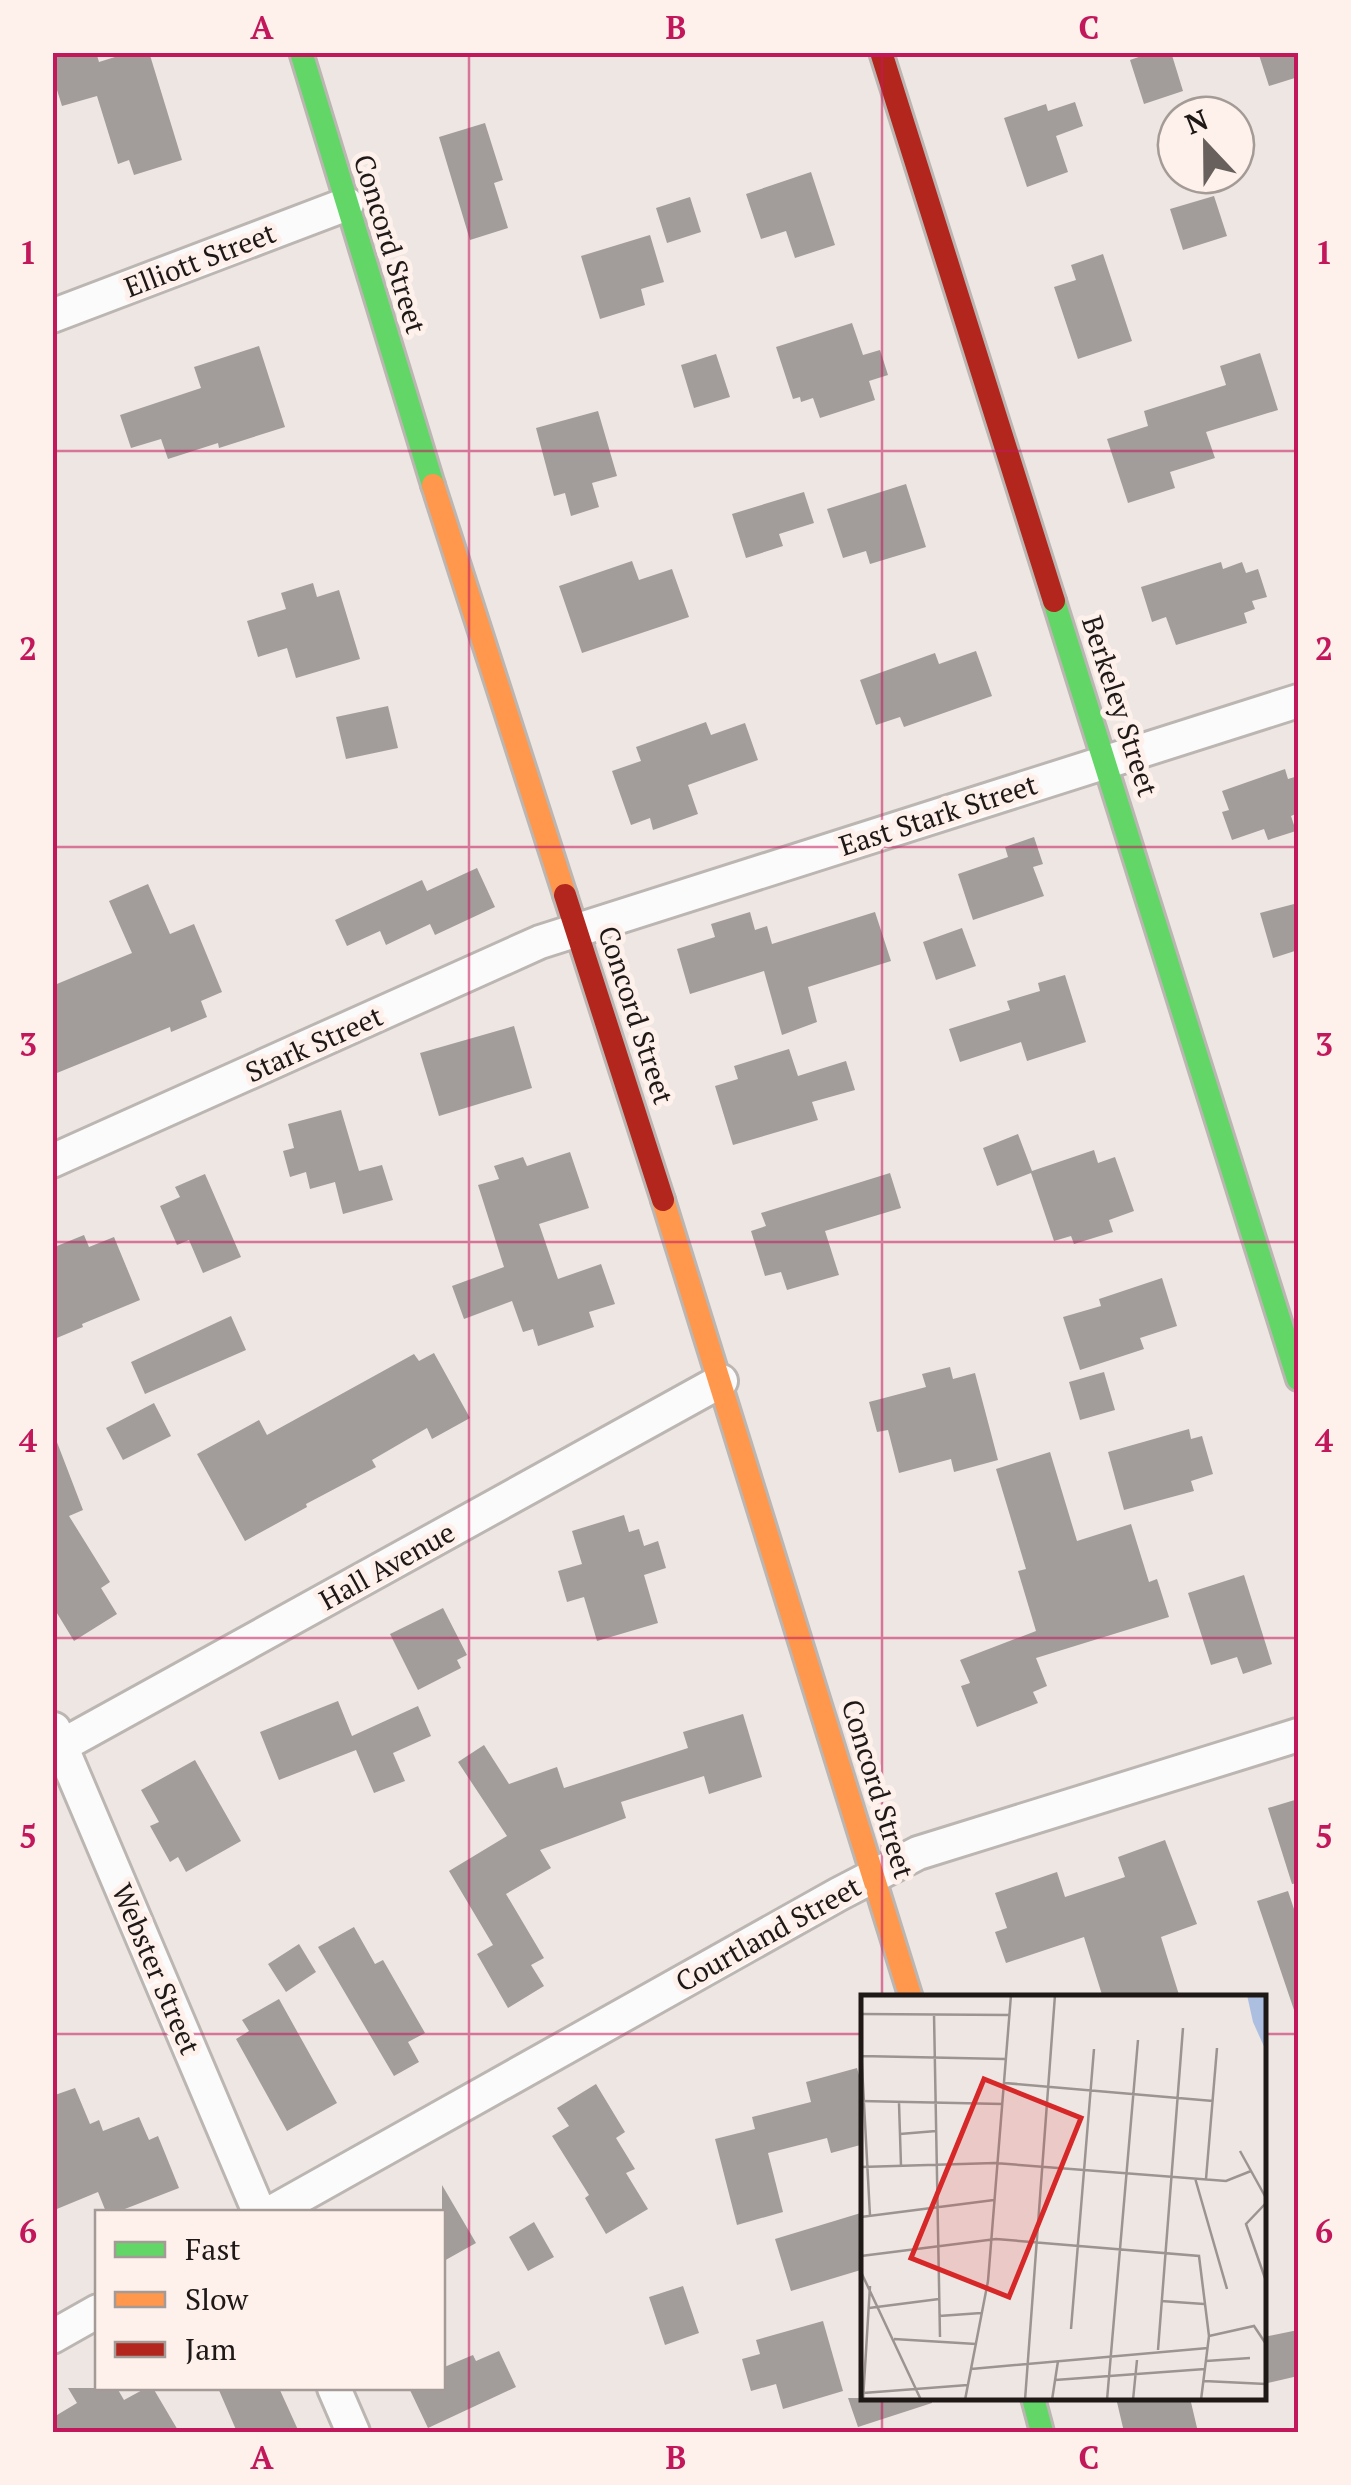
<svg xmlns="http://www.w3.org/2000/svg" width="1351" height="2485" font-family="'PT Serif',serif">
<rect width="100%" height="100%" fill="#eee6e2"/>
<path fill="#a29c9b" d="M52,52H96L99,62L131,52H149L182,160L134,175L129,160L118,164L97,96L62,106L52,74Z
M1153,52H1171L1183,91L1144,104L1130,60Z
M1258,52H1298V77L1269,86Z
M1075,102L1083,126L1056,136L1068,172L1027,187L1004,118L1046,104L1048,111Z
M485,123L503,180L494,183L508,228L470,240L439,137Z
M811,172L835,245L795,258L786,231L761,239L746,194Z
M1214,196L1227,236L1183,250L1170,209Z
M690,197L701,232L667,243L656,208Z
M650,235L664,282L641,289L645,305L600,319L581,256Z
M1103,254L1132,341L1078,359L1054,287L1076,280L1071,265Z
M852,323L863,355L880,350L888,375L869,381L875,400L820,418L813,398L801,402L800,397L793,399L776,347Z
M259,346L285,427L219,448L218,443L168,459L161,439L131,448L120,415L201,388L194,367Z
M1260,353L1278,410L1206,432L1215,458L1170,472L1175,488L1128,503L1107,439L1148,426L1144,411L1226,385L1220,366Z
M716,354L730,397L694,408L681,365Z
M598,411L617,476L592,483L599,507L571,516L565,493L554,496L536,428Z
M906,484L926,547L870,564L866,551L843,558L827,509Z
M804,492L814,523L779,534L783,546L746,558L732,514Z
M632,561L639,580L672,569L689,617L582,653L559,586Z
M1221,562L1223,569L1242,562L1246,573L1258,569L1267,597L1252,601L1255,609L1244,613L1247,623L1176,645L1166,617L1152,622L1141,587Z
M313,583L317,597L339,590L360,659L296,678L287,648L258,657L247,621L286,609L281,593Z
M976,651L992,696L904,727L900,717L876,725L860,680L935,653L939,664Z
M388,706L398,748L346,759L336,717Z
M706,722L711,735L745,723L758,760L688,785L698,814L653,830L650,818L631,825L612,771L641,761L636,747Z
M1285,769L1288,779L1298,776V813L1291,816L1296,831L1268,840L1264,829L1232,840L1222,812L1229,810L1222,791Z
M1034,837L1043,864L1033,867L1044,896L973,920L958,874L1008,857L1005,847Z
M477,868L495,907L435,935L430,924L386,945L380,931L347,946L335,920L422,880L427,891Z
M148,884L170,934L194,924L222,992L201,1001L207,1017L171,1032L170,1027L52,1075V986L132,953L109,901Z
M1298,903V950L1273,958L1260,913Z
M750,912L755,930L767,926L772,944L875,912L891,961L808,987L817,1022L782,1035L764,971L690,994L677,949L715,937L711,924Z
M962,928L976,966L936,980L923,942Z
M1065,975L1086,1042L1027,1061L1021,1042L960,1062L949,1029L1010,1010L1007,1001L1040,991L1038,983Z
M514,1026L532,1088L439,1116L420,1053Z
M789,1049L798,1076L846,1061L855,1090L812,1102L818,1120L733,1145L715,1086L738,1079L734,1066Z
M341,1110L359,1171L382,1165L393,1200L343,1214L335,1182L310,1189L306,1172L290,1177L283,1151L294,1148L288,1124Z
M1018,1134L1032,1171L1094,1150L1098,1163L1115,1157L1134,1211L1109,1220L1113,1232L1074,1244L1071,1236L1054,1241L1031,1173L997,1186L983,1148Z
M570,1152L589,1208L539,1224L558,1279L601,1264L615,1304L589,1312L594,1327L538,1346L533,1329L523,1332L512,1301L464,1319L452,1286L504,1267L478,1185L499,1179L494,1166L523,1157L527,1166Z
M890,1173L901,1208L825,1231L839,1275L787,1290L781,1272L765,1276L751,1231L766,1226L761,1213Z
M205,1174L241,1257L203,1273L189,1240L177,1245L160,1206L180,1197L175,1187Z
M84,1235L89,1247L114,1237L140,1300L82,1324L83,1327L52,1340V1248Z
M1162,1278L1177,1326L1140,1338L1144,1349L1080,1370L1063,1317L1101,1306L1099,1299Z
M231,1316L246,1350L145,1394L131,1362Z
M434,1353L470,1418L432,1439L427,1428L372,1460L376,1467L306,1504L307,1507L245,1541L197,1454L259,1420L267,1435L414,1354L419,1361Z
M950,1367L953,1379L975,1373L998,1460L954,1472L951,1459L899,1473L888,1430L877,1432L869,1402L926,1387L922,1374Z
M1104,1372L1115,1410L1080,1420L1069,1382Z
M154,1403L171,1436L123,1460L106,1428Z
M1189,1429L1191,1439L1202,1436L1213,1474L1191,1481L1194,1491L1124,1510L1108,1452Z
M55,1437L83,1510L69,1516L110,1582L101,1588L117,1614L74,1641L52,1605V1438Z
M1050,1452L1077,1541L1131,1524L1149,1582L1157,1579L1169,1617L1036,1658L1047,1686L1033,1692L1038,1703L977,1727L961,1686L970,1683L960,1660L1036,1631L1018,1571L1026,1569L996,1469Z
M624,1515L629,1532L639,1529L644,1546L658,1541L666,1568L644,1575L658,1623L597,1641L584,1597L567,1602L558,1571L582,1564L572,1531Z
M1244,1575L1272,1664L1243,1674L1237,1657L1211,1665L1188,1593Z
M443,1608L467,1655L457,1660L461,1668L418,1690L390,1634Z
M338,1701L352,1736L418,1706L431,1736L393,1753L405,1781L374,1793L356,1750L279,1780L260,1732Z
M743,1714L762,1777L709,1794L704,1776L621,1802L626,1818L540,1850L551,1868L506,1894L544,1958L531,1965L544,1986L508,2008L477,1954L493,1945L449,1871L507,1836L458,1762L484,1745L509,1784L557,1767L564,1788L688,1748L683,1732Z
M195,1760L241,1841L186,1872L178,1857L170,1862L150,1826L159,1822L141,1790Z
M1298,1799V1883L1292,1884L1268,1808Z
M1165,1840L1197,1924L1161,1937L1180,1998H1103L1084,1937L1006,1963L995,1932L1007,1928L995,1893L1057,1872L1065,1897L1125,1877L1118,1857Z
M1288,1891L1298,1921V2009L1294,2010L1257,1901Z
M354,1927L375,1964L383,1960L425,2033L408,2042L419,2062L394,2076L318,1947Z
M299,1944L316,1972L286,1992L268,1964Z
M279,1999L337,2103L287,2131L236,2039L249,2031L242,2020Z
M857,2068L864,2093V2144L831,2153L827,2138L768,2153L783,2212L737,2225L715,2139L755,2129L752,2117L811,2102L806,2082Z
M596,2084L625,2132L616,2138L635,2169L626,2173L648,2209L606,2234L585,2198L589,2195L552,2136L569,2126L557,2108Z
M75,2088L90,2124L99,2120L103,2131L139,2117L149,2140L158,2136L179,2188L117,2212H106L98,2192L52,2211V2096Z
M442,2185L476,2243L442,2262Z
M864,2212V2269L791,2291L775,2239Z
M534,2222L554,2257L528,2271L509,2237Z
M683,2286L699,2333L665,2345L649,2297Z
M823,2321L843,2391L783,2409L776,2384L751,2391L742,2359L760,2354L756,2340Z
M1298,2330V2376L1264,2384V2337Z
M499,2351L516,2387L428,2428L409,2388H442V2368L473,2355L476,2361Z
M68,2388H117L124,2400L146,2388H153L179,2432H52V2418L77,2403Z
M218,2388H279L299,2432H237Z
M848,2398H931L932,2403L858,2427Z
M1116,2398H1190L1198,2432H1124Z"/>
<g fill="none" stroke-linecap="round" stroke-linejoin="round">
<g stroke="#bcb6b3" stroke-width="38">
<path id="street" d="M52,316L347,204
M52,1161L540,942L1298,701
M54,1729L259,2212
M52,1751L721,1381
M272,2212L839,1894L918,1853L1298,1735
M52,2337L98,2311
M334,2388L353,2432"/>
</g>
<g stroke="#bcb6b3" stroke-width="28">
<path id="fast" d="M301,52L433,485
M1054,601L1298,1379
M1033,2398L1042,2432"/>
</g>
<g stroke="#bcb6b3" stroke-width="28">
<path id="slow" d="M433,485L565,895
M663,1200L911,1998"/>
</g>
<g stroke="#bcb6b3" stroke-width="28">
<path id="jam" d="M881,52L1054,601
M565,895L663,1200"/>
</g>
<use href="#street" stroke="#fcfbfb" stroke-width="32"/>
<use href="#fast" stroke="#63d668" stroke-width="22"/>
<use href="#slow" stroke="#ff974d" stroke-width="22"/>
<use href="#jam" stroke="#b3261e" stroke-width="22"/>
</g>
<path fill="none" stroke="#c2185b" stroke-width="2.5" stroke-opacity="0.55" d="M469,52V2432M882,52V1998M52,451H1298M52,847H1298M52,1242H1298M52,1638H1298M52,2034H864M1264,2034H1298M882,2398V2432"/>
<g text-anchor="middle" stroke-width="10" stroke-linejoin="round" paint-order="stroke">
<g font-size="28" fill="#1e1816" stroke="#fef1ec">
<text transform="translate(390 244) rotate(73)" y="10">Concord Street</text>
<text transform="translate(200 260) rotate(-21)" y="10">Elliott Street</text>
<text transform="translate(1120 706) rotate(72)" y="10">Berkeley Street</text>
<text transform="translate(938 815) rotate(-18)" y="10">East Stark Street</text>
<text transform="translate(636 1015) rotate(72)" y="10">Concord Street</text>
<text transform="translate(314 1044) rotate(-24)" y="10">Stark Street</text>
<text transform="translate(387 1566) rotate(-29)" y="10">Hall Avenue</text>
<text transform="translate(878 1789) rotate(73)" y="10">Concord Street</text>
<text transform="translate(768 1934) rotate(-29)" y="10">Courtland Street</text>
<text transform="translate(156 1969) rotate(67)" y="10">Webster Street</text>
</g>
</g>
<g transform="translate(861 1995)">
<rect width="405" height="405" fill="#eee6e2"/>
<path d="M386,0H405V56L392,27Z" fill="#adbfe1"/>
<path fill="none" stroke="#9b9490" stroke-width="2.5" d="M0,19L149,20M73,19L79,342M0,52L9,221M0,61L144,64M144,88L352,106M0,106L142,109M38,108L40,171M39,139L75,136M379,156L405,203M0,172L134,168L365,186L390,176M334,183L366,294M345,184L356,53M405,208L385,229L405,286M0,222L133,205M0,261L135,244L338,261L348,341L340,405M0,277L60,405M300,306L343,309M8,313L78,304M78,321L120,318M210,334L233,54M348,341L393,331L405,349M33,344L115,349M297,355L322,33M345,366L389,363M110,374L347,353M194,385L344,374M343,386L405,389M2,398L107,390M2,405L9,291M104,405L127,286L150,0M164,405L194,0M191,405L197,366M246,405L277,45M272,405L276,365"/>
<path fill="#d62828" fill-opacity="0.15" stroke="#d62828" stroke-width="5" d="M123,84L220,123L148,302L50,263Z"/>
<rect width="405" height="405" fill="none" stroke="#1e1816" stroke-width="5"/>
</g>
<rect width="1351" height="2485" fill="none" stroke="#fef1ec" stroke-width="110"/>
<rect x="95" y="2210" width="350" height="180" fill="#fef1ec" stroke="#a49a96" stroke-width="2.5"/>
<rect x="115" y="2242" width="50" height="15" fill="#63d668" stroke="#a49a96" stroke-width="2.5"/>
<text x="185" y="2260" font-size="30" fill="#1e1816">Fast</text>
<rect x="115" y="2292" width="50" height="15" fill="#ff974d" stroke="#a49a96" stroke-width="2.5"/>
<text x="185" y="2310" font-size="30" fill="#1e1816">Slow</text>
<rect x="115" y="2342" width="50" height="15" fill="#b3261e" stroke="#a49a96" stroke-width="2.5"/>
<text x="185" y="2360" font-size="30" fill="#1e1816">Jam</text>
<g transform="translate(1206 145) rotate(338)"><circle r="48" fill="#fef1ec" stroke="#a49a96" stroke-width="2.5"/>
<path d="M0-8L18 38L0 25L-18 38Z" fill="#67605d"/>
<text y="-15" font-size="28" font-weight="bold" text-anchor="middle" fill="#1e1816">N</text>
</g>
<rect x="55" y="55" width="1241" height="2375" fill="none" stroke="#c2185b" stroke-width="4"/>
<g font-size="32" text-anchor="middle" font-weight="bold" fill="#c2185b">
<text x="262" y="39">A</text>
<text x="676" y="39">B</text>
<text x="1089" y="39">C</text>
<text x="28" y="264">1</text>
<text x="1324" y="264">1</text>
<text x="28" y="660">2</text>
<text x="1324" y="660">2</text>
<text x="28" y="1056">3</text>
<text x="1324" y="1056">3</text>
<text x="28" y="1452">4</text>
<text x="1324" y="1452">4</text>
<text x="28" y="1848">5</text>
<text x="1324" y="1848">5</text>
<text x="28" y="2243">6</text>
<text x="1324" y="2243">6</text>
<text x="262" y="2469">A</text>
<text x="676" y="2469">B</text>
<text x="1089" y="2469">C</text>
</g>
</svg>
